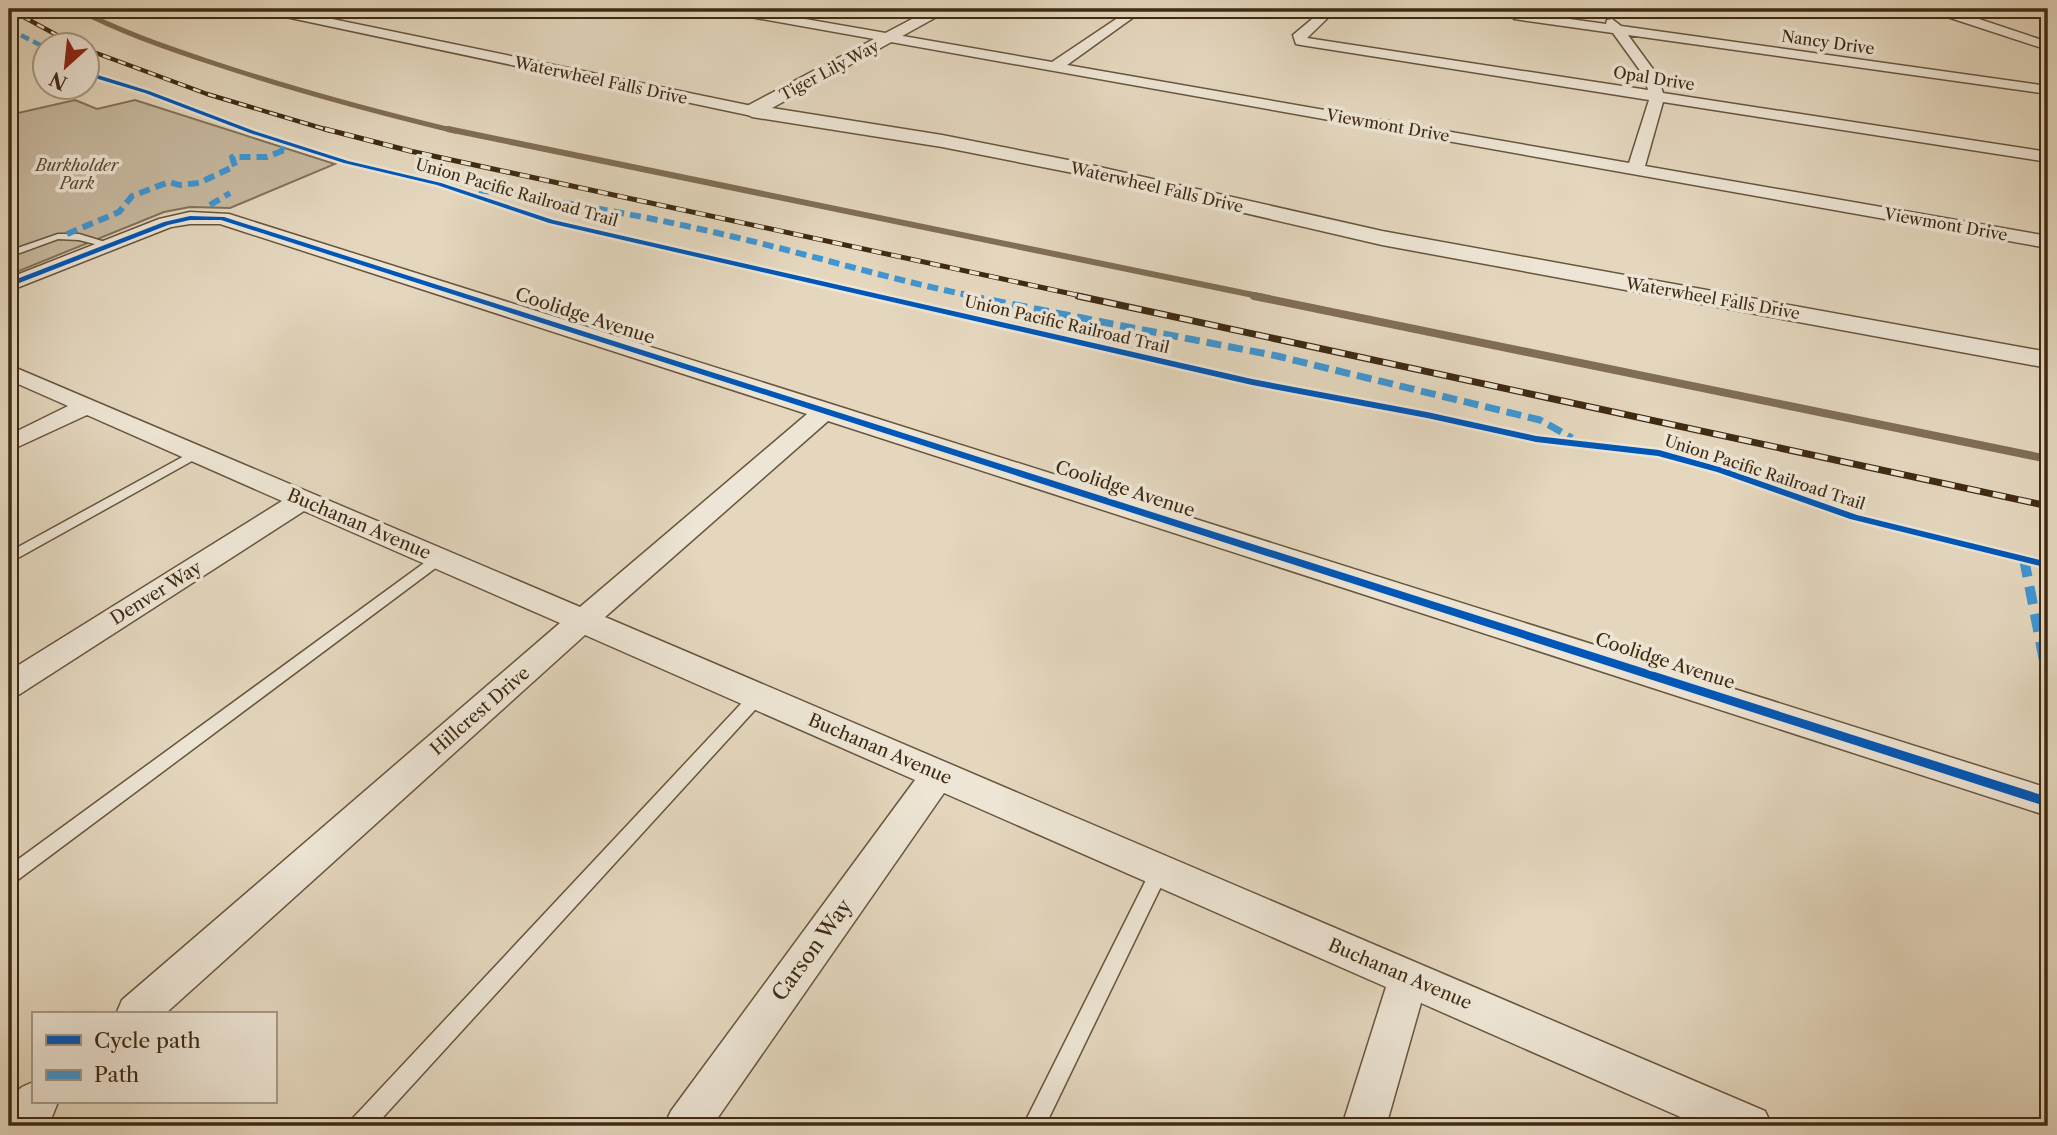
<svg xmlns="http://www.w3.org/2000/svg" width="2057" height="1135" font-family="'Libre Caslon Text',serif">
<rect width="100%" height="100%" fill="#e4d7be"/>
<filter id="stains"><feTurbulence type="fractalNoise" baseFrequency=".00286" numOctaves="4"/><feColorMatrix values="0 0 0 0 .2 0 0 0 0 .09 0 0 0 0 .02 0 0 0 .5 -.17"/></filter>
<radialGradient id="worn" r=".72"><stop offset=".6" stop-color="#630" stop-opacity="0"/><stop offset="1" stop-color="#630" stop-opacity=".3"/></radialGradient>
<path fill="#c8baa1" stroke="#847259" stroke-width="2" d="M75,100L97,109L135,100L335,164L230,208L190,207L164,212L9,275V115Z"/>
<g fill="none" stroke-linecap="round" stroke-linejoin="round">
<path stroke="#806e55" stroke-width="5" d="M77,9C119,31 162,46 207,61C288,88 372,111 455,131"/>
<path stroke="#806e55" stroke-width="6" d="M448,129L1263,297"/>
<path stroke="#806e55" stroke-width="8" d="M1254,296L2048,459"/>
<g stroke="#68553c" stroke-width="3">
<path id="service" d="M58,234H79L115,245L110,248L79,240L58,239L9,257V251Z
M197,449L203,453L201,456L9,563V552Z
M440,553L447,558L445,561L15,882L9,884V866L435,555Z
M758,690L764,692L766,696L764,700L375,1126H350L353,1118L752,692Z
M1160,862L1166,864L1169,870L1045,1126H1023L1154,864Z"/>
</g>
<g stroke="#68553c" stroke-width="3">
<path id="minor" d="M261,9H284L752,106L760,111L752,116L267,13Z
M722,9H748L1052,62L1131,9H1145L1067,65L1629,163L1649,100L1301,45L1296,44L1293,35L1324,9H1337L1307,38L1648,90L1644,76L1613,33L1514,19L1513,16L1519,12L1606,24L1607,20L1612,19L1621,26L2048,86V94L1628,35L1658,76L1663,93L2048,152V162L1663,102L1645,166L2048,236V248L728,13Z
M1822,9H1890L1884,13H1828Z
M1931,9H1949L2048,42V50L1932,12Z
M190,212L229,214L2048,788V816L828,421L605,617L1765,1111L1772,1126H1701L1421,1003L1386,1126H1342L1386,987L944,793L712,1126H664L671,1111L915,780L585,635L165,1014H116L122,1000L560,623L304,511L20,694L9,698V671L282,501L87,415L9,451V435L68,406L9,380V365L580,607L807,414L220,224H190L171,227L9,291V278L159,219Z
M33,1082V1102H58L52,1117L41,1126H9V1098L22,1087Z"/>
</g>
<g stroke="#68553c" stroke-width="3">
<path id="tertiary" d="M931,9H951L772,108L942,135L1073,161L1382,231L2048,352V368L1382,245L1073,173L942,147L752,117L742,111L745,107Z"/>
</g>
<use href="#service" fill="#ede5d5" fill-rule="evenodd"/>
<use href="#minor" fill="#ede5d5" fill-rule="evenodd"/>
<use href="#tertiary" fill="#ede5d5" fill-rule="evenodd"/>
<g stroke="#3f2a11" stroke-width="4.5">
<path id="rail-far2" d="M9,9L77,46
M88,50L207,94L331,131"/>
</g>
<g stroke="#3f2a11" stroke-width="5">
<path id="rail-far1" d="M325,129L410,151L1086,297"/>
</g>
<g stroke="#3f2a11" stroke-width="7">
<path id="rail" d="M1078,296L2048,506"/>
</g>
<use href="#rail-far2" stroke="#ede5d5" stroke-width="2.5" stroke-dasharray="8" stroke-linecap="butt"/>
<use href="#rail-far1" stroke="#ede5d5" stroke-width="3.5" stroke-dasharray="10" stroke-linecap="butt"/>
<use href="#rail" stroke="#ede5d5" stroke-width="4.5" stroke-dasharray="13" stroke-linecap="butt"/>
<path stroke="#3f96d3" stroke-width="4.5" stroke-dasharray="9 4.5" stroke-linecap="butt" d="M9,29L46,48"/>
<path stroke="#3f96d3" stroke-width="6" stroke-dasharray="11 6" stroke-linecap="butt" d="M479,190C564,202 647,216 730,236C813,255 894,281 978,297
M210,205L230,193
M67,234L119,212L132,196L169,182L179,185L199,183L235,166L232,157H267L287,149L280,147"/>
<path stroke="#3f96d3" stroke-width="7" stroke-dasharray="15 7" stroke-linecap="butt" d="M969,296L1277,356L1540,420L1572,438"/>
<path stroke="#3f96d3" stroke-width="10" stroke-dasharray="18 10" stroke-linecap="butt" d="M2024,559L2048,681"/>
<g stroke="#ede5d5" stroke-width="5">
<path id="cycleway" d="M88,72L149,91L254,131L348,161L441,183L553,220L1252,379L1427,412L1536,436L1659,450L1723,468L1857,515L2048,562V568L1850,519L1717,472L1658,456L1536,442L1427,418L1252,385L549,223L437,185L344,163L250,133L145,93L88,76Z
M190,216L224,217L2048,797V807L221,220H190L168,225L9,287V282L164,222Z"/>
</g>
<use href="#cycleway" fill="#0057b8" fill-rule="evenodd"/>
</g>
<g text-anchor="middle" stroke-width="7" stroke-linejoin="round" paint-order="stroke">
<g font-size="16" fill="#3f2a11" stroke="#ede5d5">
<text transform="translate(1828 42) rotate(8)" y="6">Nancy Drive</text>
<text transform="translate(829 70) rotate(-28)" y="6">Tiger Lily Way</text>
<text transform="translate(1654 78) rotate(9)" y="6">Opal Drive</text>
<text transform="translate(601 80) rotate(12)" y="6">Waterwheel Falls Drive</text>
<text transform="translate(1388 125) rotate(10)" y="6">Viewmont Drive</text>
<text transform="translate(1157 187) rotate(13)" y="6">Waterwheel Falls Drive</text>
<text transform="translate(517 192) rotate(16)" y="6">Union Pacific Railroad Trail</text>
<text transform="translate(1946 224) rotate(10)" y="6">Viewmont Drive</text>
<text transform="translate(1713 298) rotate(10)" y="6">Waterwheel Falls Drive</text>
<text transform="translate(1067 324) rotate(13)" y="6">Union Pacific Railroad Trail</text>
<text transform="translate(1765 472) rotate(18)" y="6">Union Pacific Railroad Trail</text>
</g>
<g font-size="16" font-style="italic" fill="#5a472e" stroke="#ede5d5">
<text x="77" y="171">Burkholder<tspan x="77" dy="18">Park</tspan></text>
</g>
<g font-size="18" fill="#3f2a11" stroke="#ede5d5">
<text transform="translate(585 316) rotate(18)" y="6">Coolidge Avenue</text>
<text transform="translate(1125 489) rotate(18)" y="6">Coolidge Avenue</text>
<text transform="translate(359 524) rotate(23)" y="6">Buchanan Avenue</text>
<text transform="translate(156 593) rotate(-32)" y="6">Denver Way</text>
<text transform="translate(1665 661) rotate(18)" y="6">Coolidge Avenue</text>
<text transform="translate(480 711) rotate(-41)" y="6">Hillcrest Drive</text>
<text transform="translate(880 749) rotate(23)" y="6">Buchanan Avenue</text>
<text transform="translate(1400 974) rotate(23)" y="6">Buchanan Avenue</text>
</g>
<g font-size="21" fill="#3f2a11" stroke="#ede5d5">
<text transform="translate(812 950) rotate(-54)" y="7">Carson Way</text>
</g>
</g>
<rect width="2057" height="1135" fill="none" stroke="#e4d7be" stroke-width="35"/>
<rect x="10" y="10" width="2036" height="1114" fill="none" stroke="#3f2a11" stroke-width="3.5"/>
<rect x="18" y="18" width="2022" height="1100" fill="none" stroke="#3f2a11" stroke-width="2"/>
<rect x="32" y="1012" width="245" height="91" fill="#ede5d5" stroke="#a79a87" stroke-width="2"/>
<rect x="46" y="1035" width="35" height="10" fill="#0057b8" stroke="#a79a87" stroke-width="2"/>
<text x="94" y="1048" font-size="21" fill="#3f2a11">Cycle path</text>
<rect x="46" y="1070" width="35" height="10" fill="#3f96d3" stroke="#a79a87" stroke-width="2"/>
<text x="94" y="1082" font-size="21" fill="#3f2a11">Path</text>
<g transform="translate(66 66) rotate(207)"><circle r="33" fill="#ede5d5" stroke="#a79a87" stroke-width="2"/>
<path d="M0-5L12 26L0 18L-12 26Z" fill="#8f2418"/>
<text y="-10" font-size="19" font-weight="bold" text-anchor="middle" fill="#3f2a11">N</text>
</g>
<rect width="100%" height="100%" filter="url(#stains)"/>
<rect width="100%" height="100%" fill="url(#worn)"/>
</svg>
